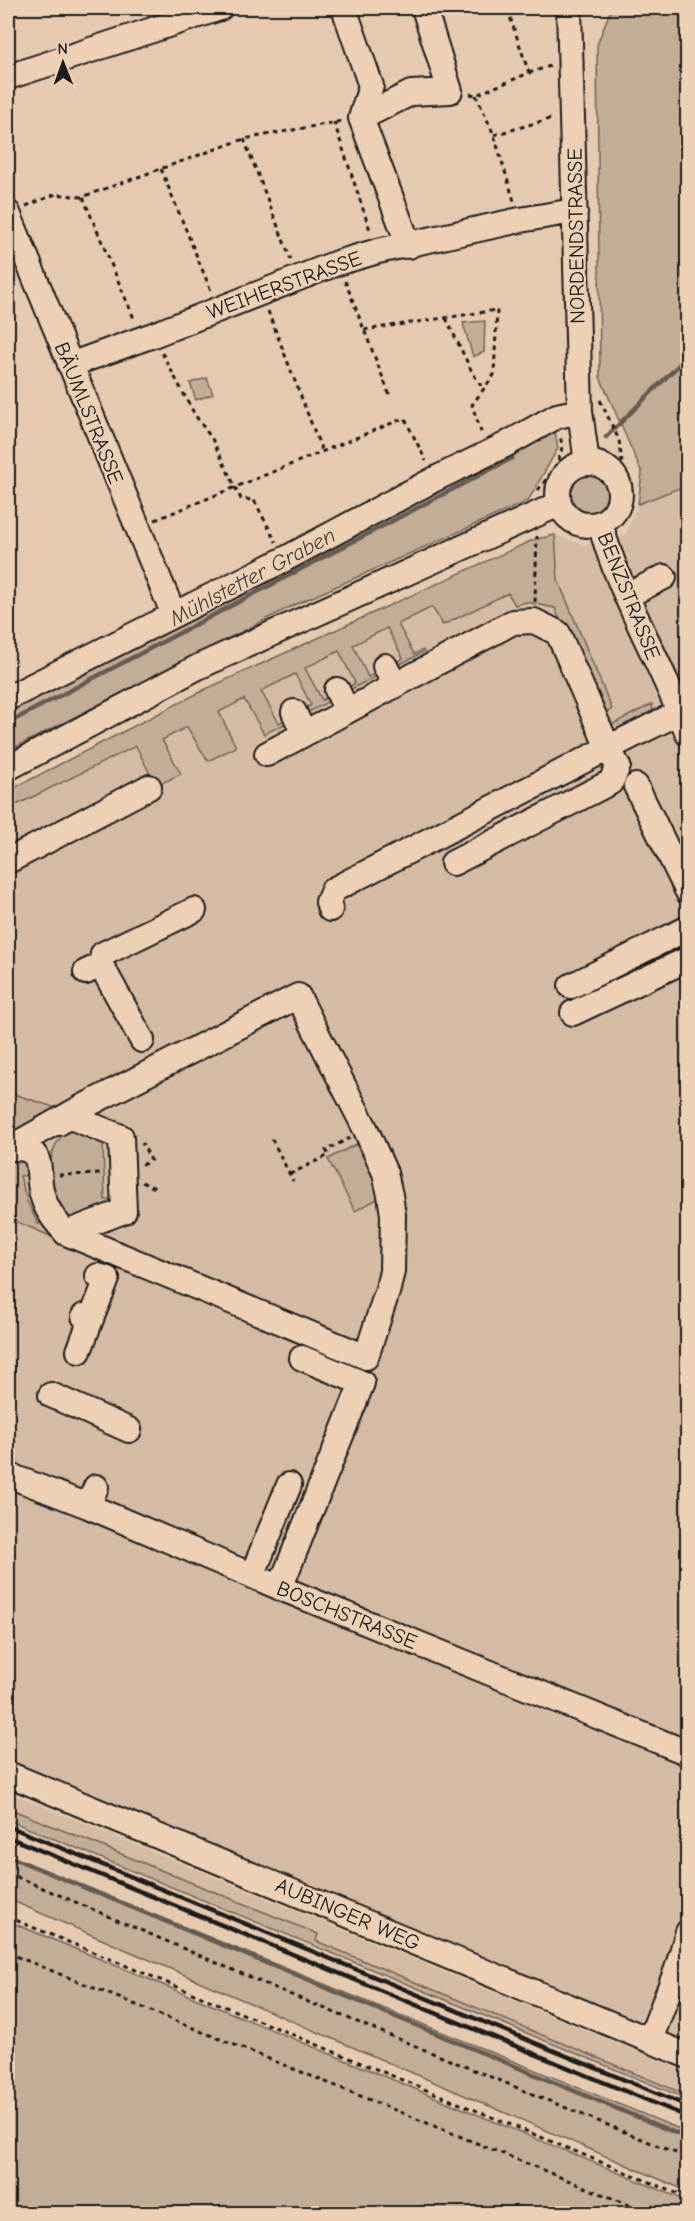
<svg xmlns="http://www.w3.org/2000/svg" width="695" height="2221" font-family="'Comic Neue',sans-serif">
<rect width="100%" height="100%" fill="#e6caaf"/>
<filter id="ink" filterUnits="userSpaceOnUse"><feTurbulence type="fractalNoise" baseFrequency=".0167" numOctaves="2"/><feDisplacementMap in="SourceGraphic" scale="12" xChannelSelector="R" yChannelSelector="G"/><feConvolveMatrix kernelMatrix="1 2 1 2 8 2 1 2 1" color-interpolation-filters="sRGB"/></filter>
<g filter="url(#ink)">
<path fill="#d5bba3" d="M687,485V2043L8,1764V809L136,746L155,786L180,774L162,740L187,727L208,761L236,747L219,712L244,699L264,734L289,718L279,723L261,691L295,674L311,705L322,700L304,668L339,651L355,683L368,677L353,645L387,628L403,659L394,667L423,650L414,654L398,624L432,607L443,625L508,593L526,602L555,608L603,728L617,733L652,705L612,725L605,712L612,708L558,580L555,535L585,545L625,536L638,504Z
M8,1792L687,2072V2095L315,1940L318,1934L8,1808Z"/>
<path fill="#c4ad96" stroke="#706459" stroke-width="1.5" d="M614,8H688L687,485L638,504L642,473L600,377L597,45L609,14Z
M485,321L484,352L473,357L463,323Z
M207,378L213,394L196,400L190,383Z
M555,432L558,448L528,501L292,606L8,751V709L507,452Z
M565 494a24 24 0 1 1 48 0a24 24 0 1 1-48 0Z
M555,535L558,580L612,709L606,713L611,725L652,704L653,715L616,733L604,728L555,608L526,602L515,605L508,593L443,625L432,607L398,624L414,654L423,650L424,652L394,667L392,665L403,658L387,628L353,645L368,677L378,672L379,675L349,690L347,688L355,683L339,651L305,668L322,700L333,695L335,698L303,715L301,711L311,705L295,674L261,691L279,723L289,718L291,721L264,734L244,699L219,712L236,747L208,761L187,727L162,740L181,774L156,786L136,746L8,809V791L206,689L533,540Z
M8,1092L62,1110L8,1138Z
M70,1127L114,1145L103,1146L105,1200H116V1204L74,1222C43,1200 41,1151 70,1127Z
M356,1144L383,1196L355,1211L328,1159Z
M8,1157L27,1162L30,1175L20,1176L27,1201L38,1224L48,1220L78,1248L8,1218Z
M8,1808L318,1934L316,1941L687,2095V2099L8,1820Z
M8,1855L687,2132V2191L8,1899Z
M8,1921L687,2201V2213H8Z"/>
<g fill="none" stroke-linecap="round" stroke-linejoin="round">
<path stroke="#655b51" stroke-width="4.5" d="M606,437L688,356
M8,723L512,458
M8,1856L688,2138"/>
<g stroke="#1c1c1c" stroke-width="28">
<path id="minor" d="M344,8L371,86L361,118L409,246
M569,8L580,411L587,463
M8,77L220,8
M361,118L411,93L450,91L424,8
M8,213L173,613
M70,365L153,335L337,263L378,251L520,220L562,213H575
M558 494a31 31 0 1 1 62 0a31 31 0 1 1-62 0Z
M600,523C620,597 662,663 688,734
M626,596L664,577
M385,666L395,685
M337,690L347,711
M8,698L285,559L435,479L505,445L557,416L580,411
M294,712L304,734
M267,754L513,622L534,621L558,633L608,748L680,712
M8,768L198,667L559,504
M636,786L688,892
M8,861L149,787
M330,909L328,902L333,890L608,748L618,766L611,782L453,863
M101,965L103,954L194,910
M86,972L101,965L142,1040
M571,986L688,928
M573,1013L688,959
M59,1123L68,1116L121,1137L124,1211L66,1233
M8,1149L79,1109L298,996L366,1130L385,1173L390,1195L393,1215L392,1271L388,1289L366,1357L66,1233C55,1221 46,1210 42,1194C35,1170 48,1147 11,1148
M84,1316L91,1319L107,1279L98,1276
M79,1351L91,1319
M51,1395L129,1430
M8,1475L88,1506L288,1591L688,1753
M88,1506L96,1487
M252,1576L289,1485
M280,1588L362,1383L302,1358
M8,1774L688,2056
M650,2040L677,1969L688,1932"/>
</g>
<path stroke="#1c1c1c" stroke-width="3" stroke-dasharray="4.5 4.5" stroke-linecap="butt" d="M529,73L550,66
M470,94L476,95L529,73L507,8
M476,95L494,135L514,201
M334,122L371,233
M494,135L553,118
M244,139L291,260
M161,169L211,291
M83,197L135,321
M26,206L56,194L82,197L244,139L342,121
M345,281L390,396
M268,311L322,451
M446,318L472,372L484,390
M364,330L497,310L494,375L472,405L482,435
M162,353L195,415L212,439L241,499L254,500L276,542
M600,400L619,440L622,462L617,481
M538,490C549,475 569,454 559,435
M155,520L402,419H405L426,461
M535,602L537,536
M272,1139L293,1181
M142,1165L151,1160L142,1143
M290,1174L329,1155L326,1150L350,1138
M59,1175L104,1174
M142,1182L155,1188
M8,1873L289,1994L688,2158
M8,1917L688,2198
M8,1953L629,2205L642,2214"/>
<use href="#minor" stroke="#eed1b5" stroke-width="24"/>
<path stroke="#1c1c1c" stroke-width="4.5" d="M8,1826L688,2106
M8,1837L688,2117"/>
</g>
</g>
<g text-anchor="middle" stroke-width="4.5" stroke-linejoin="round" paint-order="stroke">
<g font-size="21" fill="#1c1c1c" stroke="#eed1b5">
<text transform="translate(576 236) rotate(-91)" y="7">NORDENDSTRASSE</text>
<text transform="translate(284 285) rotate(-20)" y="7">WEIHERSTRASSE</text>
<text transform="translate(89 413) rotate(68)" y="7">BÄUMLSTRASSE</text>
<text transform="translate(629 596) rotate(68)" y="7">BENZSTRASSE</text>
<text transform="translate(347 1615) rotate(22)" y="7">BOSCHSTRASSE</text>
<text transform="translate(348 1914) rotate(23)" y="7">AUBINGER WEG</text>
</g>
<g font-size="22" font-style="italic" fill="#47413b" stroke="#eed1b5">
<text transform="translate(252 576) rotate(-28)" y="8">Mühlstetter Graben</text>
</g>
</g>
<rect width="695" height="2221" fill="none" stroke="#eed1b5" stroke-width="30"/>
<rect x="15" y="15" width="665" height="2191" fill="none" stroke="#1c1c1c" stroke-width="2" filter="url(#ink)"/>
<g transform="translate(63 63) rotate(359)" stroke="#eed1b5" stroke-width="4.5" paint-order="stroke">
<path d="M0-4.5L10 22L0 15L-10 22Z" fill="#1c1c1c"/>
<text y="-9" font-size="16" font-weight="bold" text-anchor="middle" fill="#1c1c1c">N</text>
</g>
</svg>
